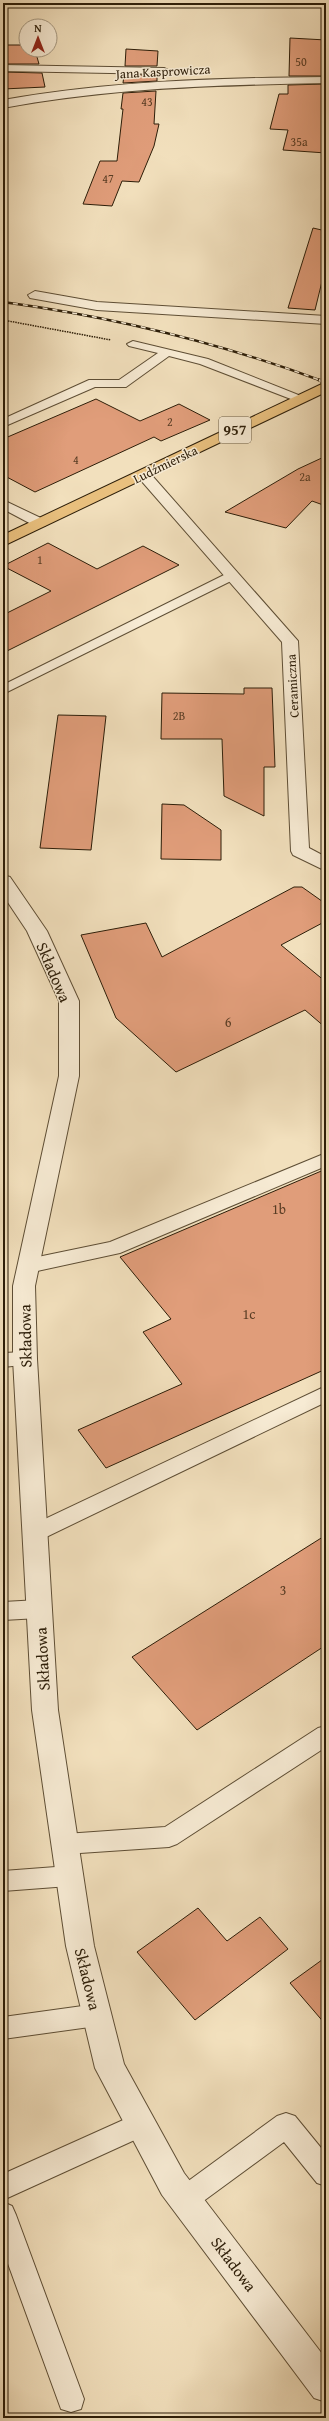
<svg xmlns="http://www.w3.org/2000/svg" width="329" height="2421" font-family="'Gentium Book Plus',serif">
<rect width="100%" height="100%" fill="#f2e0bd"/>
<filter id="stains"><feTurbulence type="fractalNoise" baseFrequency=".005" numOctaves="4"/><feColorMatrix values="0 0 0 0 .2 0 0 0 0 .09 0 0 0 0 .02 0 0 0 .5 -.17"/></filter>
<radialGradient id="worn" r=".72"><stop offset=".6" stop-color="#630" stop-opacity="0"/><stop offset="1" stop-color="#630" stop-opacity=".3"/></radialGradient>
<path fill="#e09d7a" stroke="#2c1d08" d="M290,38L326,40V76H289Z
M3,45H26V50H35L39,64H3Z
M126,49L158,51L157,66H125Z
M3,72L42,73L45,87L3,89Z
M124,75H157V81L123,83Z
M326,84V153L283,150L288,130L270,129L279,94H288V85Z
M156,91L154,124H159L154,146L139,182L122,181L112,206L83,204L100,161H117L123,109H121L123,93Z
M313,228L326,231V265L315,310L288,308Z
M96,399L140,421L179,404L210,420L161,441L154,437L35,492L3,475V439Z
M326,456V506L312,501L286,528L225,512L298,469Z
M48,543L97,569L143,546L179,565L3,653V615L51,591L3,566Z
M244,688H272L275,767H264V816L224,796L222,739H161L162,693L244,694Z
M58,715L106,716L91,850L40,848Z
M162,804L184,805L221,830V860L161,859Z
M294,887H302L326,904V921L281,945L326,982V1028L305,1010L176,1072L116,1018L81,935L146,923L162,957Z
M326,1169V1369L106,1468L78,1430L182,1384L143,1332L171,1319L120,1257Z
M326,1535V1645L197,1730L132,1657Z
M198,1908L227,1941L260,1917L288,1949L195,2020L137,1952Z
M326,1957V2025L290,1983Z"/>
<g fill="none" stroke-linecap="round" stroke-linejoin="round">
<g stroke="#5e4e35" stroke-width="2">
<path id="service" d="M133,341L208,359L306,398L300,402L296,401L200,364L169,356L126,387H95L3,427V419L89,380H119L158,353L129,346L127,344Z
M3,500L45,520L46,523L45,526H35L3,509Z
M232,571L239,575L237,578L3,694V685Z
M326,1153V1166L120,1253L28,1273L21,1271L19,1266L21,1261L28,1259L110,1242Z
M25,1352L32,1354L35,1359L32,1364L3,1367V1353Z
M326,1386V1402L42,1539L35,1541L28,1539L25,1533L28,1527Z
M39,1600L46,1603L49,1609L46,1615L39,1618L3,1620V1602Z
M326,1726V1747L177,1844L169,1847L65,1854L57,1851L54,1844L57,1837L65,1834L165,1827L318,1728Z
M69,1866L77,1869L80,1876L77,1883L69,1886L3,1891V1871Z
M97,2004L105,2007L109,2015L105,2023L97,2026L3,2039V2017Z
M141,2112L150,2115L153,2124L150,2133L3,2200V2174Z
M286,2113L295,2116L326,2154V2186L317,2183L284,2142L194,2208L185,2212L176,2208L172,2199L176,2190L277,2116Z
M3,2202L12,2206L16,2215L84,2399L81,2409L71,2412L61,2409L3,2250Z"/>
</g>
<g stroke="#5e4e35" stroke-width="2">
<path id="minor" d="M3,65L164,68L170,71L164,74L3,71Z
M326,77V83C217,85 110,88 3,108V100C110,81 217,78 326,77Z
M35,291L97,302L326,316V324L97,310L30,298L28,295Z
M143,469L148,471L298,641L309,848L326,857V871L293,855L291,851L282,642L138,477L135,474Z
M3,875L10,877L47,931L79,1001V1076L35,1286L37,1359L58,1710L94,1946L124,2064L184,2173L326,2359V2402L314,2398L162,2195L95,2068L66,1946L32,1710L13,1359V1286L59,1076V1001L27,931L3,895Z"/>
</g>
<g stroke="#2c1d08" stroke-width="2">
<path id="primary" d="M326,382V392L3,546V535Z"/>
</g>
<path stroke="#2c1d08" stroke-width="1.5" stroke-dasharray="1.5 1" stroke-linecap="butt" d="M3,320L111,340"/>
<use href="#service" fill="#f7ebd4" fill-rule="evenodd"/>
<use href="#minor" fill="#f7ebd4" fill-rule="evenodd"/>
<use href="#primary" fill="#e9c07e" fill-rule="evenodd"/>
<g stroke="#2c1d08" stroke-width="2.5">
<path id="rail-far1" d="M3,302C113,317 218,342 322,381"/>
</g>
<g stroke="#2c1d08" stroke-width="3.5">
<path id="rail" d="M319,380L326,383"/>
</g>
<use href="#rail-far1" stroke="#f7ebd4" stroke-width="1.5" stroke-dasharray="5" stroke-linecap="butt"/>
<use href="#rail" stroke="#f7ebd4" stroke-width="2.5" stroke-dasharray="7" stroke-linecap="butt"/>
</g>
<g text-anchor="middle" stroke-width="3" stroke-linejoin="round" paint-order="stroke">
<g font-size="12" fill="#593d24">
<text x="301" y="66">50</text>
<text x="147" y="106">43</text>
<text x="299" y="146">35a</text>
<text x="108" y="183">47</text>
<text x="170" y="426">2</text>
<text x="76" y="464">4</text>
<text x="305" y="481">2a</text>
<text x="40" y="564">1</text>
<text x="179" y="720">2B</text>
</g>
<g font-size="13" fill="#2c1d08" stroke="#f7ebd4">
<text transform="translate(163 71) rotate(-3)" y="5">Jana Kasprowicza</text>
<text transform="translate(165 464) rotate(-26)" y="5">Ludźmierska</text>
<text transform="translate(292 686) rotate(-93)" y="5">Ceramiczna</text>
</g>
<g font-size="14" fill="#593d24">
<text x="228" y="1027">6</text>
<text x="279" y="1214">1b</text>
<text x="249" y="1319">1c</text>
<text x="283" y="1595">3</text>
</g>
<rect fill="#f7ebd4" stroke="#695b45" stroke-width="1" x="219" y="417" width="32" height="26" rx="3"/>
<g font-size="15" font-weight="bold" fill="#2c1d08">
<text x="235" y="435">957</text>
</g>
<g font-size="16" fill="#2c1d08" stroke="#f7ebd4">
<text transform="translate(54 972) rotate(67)" y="6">Składowa</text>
<text transform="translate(25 1336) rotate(-91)" y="6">Składowa</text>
<text transform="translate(42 1659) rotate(-93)" y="6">Składowa</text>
<text transform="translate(88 1979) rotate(76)" y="6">Składowa</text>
<text transform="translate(234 2264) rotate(53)" y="6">Składowa</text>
</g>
</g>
<rect width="329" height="2421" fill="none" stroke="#f2e0bd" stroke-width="16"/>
<rect x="4" y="4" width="321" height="2413" fill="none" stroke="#2c1d08" stroke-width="2"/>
<rect x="8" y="8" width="313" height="2405" fill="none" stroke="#2c1d08"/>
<g transform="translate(38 38)"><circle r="19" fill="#f7ebd4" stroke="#a69982"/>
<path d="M0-3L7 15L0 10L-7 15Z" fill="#8f2418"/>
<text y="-6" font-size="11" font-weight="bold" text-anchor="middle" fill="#2c1d08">N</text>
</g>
<rect width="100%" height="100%" filter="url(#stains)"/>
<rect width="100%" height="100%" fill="url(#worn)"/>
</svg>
